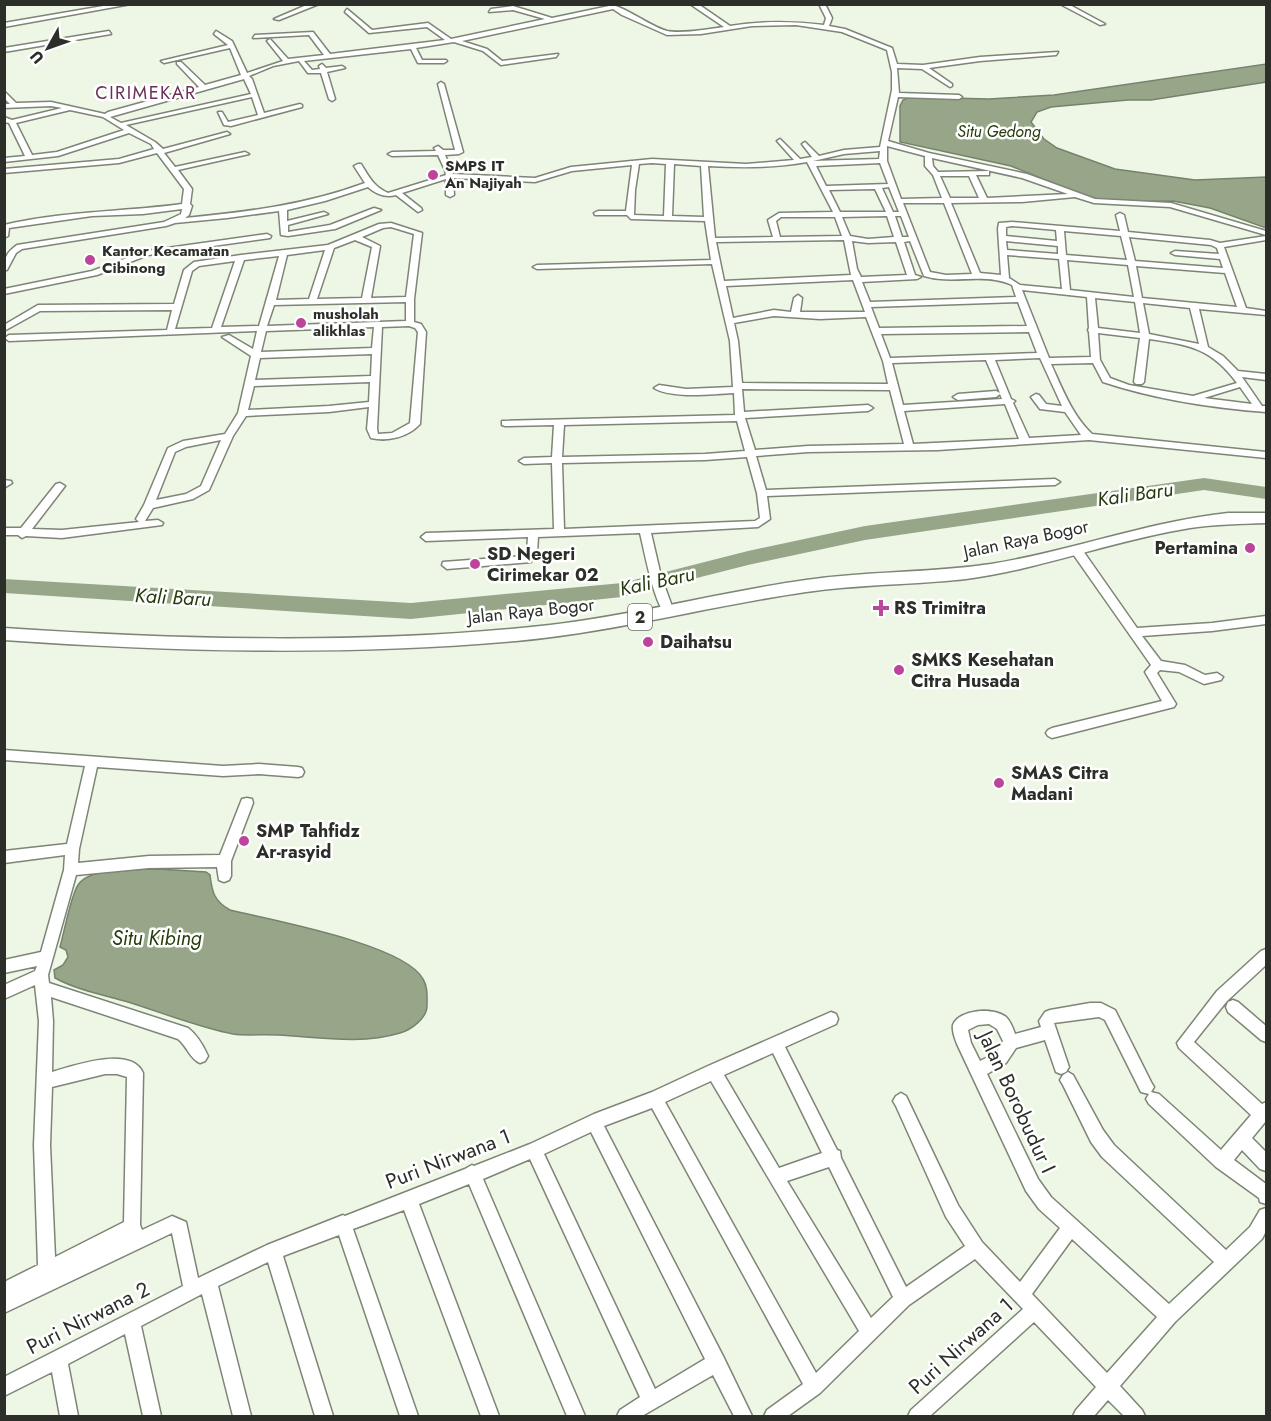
<svg xmlns="http://www.w3.org/2000/svg" width="1271" height="1421" font-family="Jost,sans-serif">
<rect width="100%" height="100%" fill="#eef7e6"/>
<path fill="#97a688" stroke="#77826c" stroke-width="1.5" d="M1266,64V82L1151,100H1128L1051,107L1037,112L1031,122L1044,139L1057,148L1115,169L1195,180L1266,177V228L1210,208L1173,201L1115,202L1087,197L1011,166L900,142V106L903,100L910,97L989,99L1054,95Z
M158,869L206,872L210,875C212,892 214,901 230,910C270,920 404,944 423,979C428,987 427,997 427,1006C427,1018 411,1030 400,1033C361,1045 318,1037 278,1035C263,1034 247,1036 233,1034C201,1028 160,1012 128,1002C104,995 77,990 55,978L54,970L63,965L68,957L66,950L60,947C64,933 71,895 78,885C91,866 138,870 158,869Z"/>
<g fill="none" stroke-linecap="round" stroke-linejoin="round">
<path fill="#97a688" fill-rule="evenodd" d="M1204,478L1266,487V499L1204,490L865,540L748,565L622,597L411,619L4,593V579L411,603L622,583L748,551L865,526Z"/>
<g stroke="#7d8576" stroke-width="3">
<path id="minor" d="M115,4H131L4,27V23Z
M309,4H319L279,20L274,19Z
M607,4C621,4 651,27 667,31C683,34 708,29 724,27L690,4H698L730,26C761,21 792,21 824,25L826,18L819,4H825L832,18L829,26L845,29L892,48L897,64L923,65L980,57L1058,52L1056,55L980,61L929,68L952,84V86L950,87L922,69L897,68L899,93L959,95L962,97L959,99L898,97L888,141L929,153L1027,174L1095,199L1171,203L1266,231V235L1170,207L1094,203L1075,197L1022,202L951,203L980,273L1001,275L998,229L999,223L1012,222L1120,231L1116,215L1120,213L1124,215L1128,232L1210,240L1220,243L1266,236V240L1224,247L1246,308L1266,311V315L1199,309L1208,347L1223,356L1238,371L1266,374V380L1242,377L1262,406H1266V412C1213,408 1154,399 1103,382L1093,363L1051,364C1062,388 1072,415 1092,434L1266,452V458L1089,440L938,450L808,452L756,456L766,490L1055,479L1060,482L1055,485L767,496L770,519L758,527L651,533L661,576L674,612L668,616C655,610 644,549 640,533L538,537L537,553L531,562L447,569L442,565L443,562L524,556L527,552L528,537L426,541L421,537L426,533L554,529L552,463L524,464L519,461L524,458L552,457L554,425L505,426L502,425V421L735,415L734,393C713,394 672,399 654,388L659,385L686,389L733,387L730,341L712,264L537,269L533,267L537,265L711,260L705,221L631,219L627,215H595L594,213L598,211H626L632,165L572,171L535,182L453,178L454,195L450,197L446,195V179L402,193L421,208L422,210L418,212L396,195C385,198 376,194 368,187L325,201L287,210V221L324,212L328,214L288,225V232L330,225L374,208L381,210L335,229L288,236L281,235L279,211L227,218L175,223L166,226L22,249L16,253L7,270H4C4,258 7,252 17,245L164,222L181,214L182,209L143,214L92,216L9,228L8,236L4,238V225C63,211 123,212 182,204L184,189L157,153L119,163L4,173V169L119,159L154,149L151,144L129,133L58,156L4,162V158L25,156L9,123L4,122V117L12,120L62,108L51,106L4,108V104H10L4,98V91L16,103L51,102L105,114L108,112L199,87L177,64V62H181L205,85L241,75L230,48L164,63L161,61L228,45L214,34L216,31L232,41L247,73L283,61L267,41L270,39L288,59L324,55L309,35L253,38L255,35L313,32L330,54L445,40L427,27L369,33L345,12L347,9L372,30L428,23L451,39L545,19L513,10L489,12L491,9L513,6L552,18L609,6ZM613,9L622,15L667,35L701,34L752,26L796,25L842,32L887,50L892,72V90L880,147L844,150L819,156L805,142L802,144L812,157L800,159L780,139L777,141L794,160L746,164L652,159L571,167L535,178L453,174L445,155L459,154L463,152L444,84L441,82L438,84L455,150H443L438,146L434,148L436,151L392,152L388,154L392,156L438,155L445,170L446,175L388,193C374,187 369,177 361,164H358L354,166L365,183C306,205 246,212 185,218L189,215L192,206L190,204L192,189L178,170L249,154L245,152L175,167L164,153L230,134L227,132L163,149L155,142L126,125L252,97L258,115L228,122L222,112H218L224,125L231,126L302,107V105L300,104L264,113L252,79L249,76L273,66L299,61L308,73H321L329,99L332,101L335,99L327,72L345,68L342,66L326,68L322,64L319,66L320,69L312,70L304,61L411,49L418,63H444L447,61L446,60H422L416,48L454,42L483,51L501,65L556,57L558,54L502,61L487,49L462,41ZM244,79L251,94L121,123L110,117ZM70,110L103,117L124,130L57,152L32,155L16,123ZM887,146L925,156V166L933,175L942,198L901,199L887,161ZM880,151L879,159L813,161L844,154ZM932,158L1022,178L1068,194L987,198L976,175H989V171L938,172L933,166ZM807,162L833,212L779,213L768,220L773,237L715,238L708,166C741,168 774,168 807,162ZM652,163L666,164L664,216L634,215L635,190L639,164ZM880,163L888,184L826,186L816,166ZM674,164L701,166L704,217L672,216ZM940,176H969L979,198H950ZM889,187L899,212H893L882,188ZM875,189L886,212H840L829,190ZM903,203H944L972,274L946,275L930,272ZM887,216L894,237L868,239L850,236L842,217ZM895,216H901L909,237H902ZM781,217H835L842,236L780,237L776,221ZM1012,226L1056,230L1057,241L1006,236V227ZM1064,231L1121,236L1127,260L1066,255ZM1129,237L1211,245L1217,248L1219,254L1175,251L1171,253L1175,255L1220,259L1223,268L1135,261ZM844,240L851,275L724,281L716,242ZM852,241L868,243L896,242L907,275L861,277L857,269ZM910,241L924,276C953,285 984,272 1012,285L1016,297L870,302L862,282L917,279L921,277L915,275L904,242ZM1006,241L1058,246V254L1007,250ZM1007,255L1059,259L1062,289L1020,285L1009,278ZM1067,260L1128,265L1134,297L1070,290ZM1136,266L1225,273L1237,307L1142,298ZM853,280L865,312H800L802,298L798,295L794,298L791,312L774,310L733,318L726,286ZM1022,290L1087,297L1089,328L1088,330L1089,332L1091,357L1049,358ZM1095,298L1135,302L1140,333L1098,328ZM1018,302L1027,326L879,328L871,307ZM1143,303L1190,308L1199,344L1149,334ZM774,316L820,319L866,317L883,361L888,384L742,383L738,341L734,323ZM1029,332L1037,353L890,358L881,334ZM1098,333L1140,338L1134,382L1136,384H1142L1144,382L1149,339C1190,345 1211,348 1237,383L1193,396L1129,385L1110,378L1100,360ZM1040,358L1062,406L1046,404L1039,395L1036,394L1031,397L1040,409L1065,412L1081,435L1029,438L1013,403L1015,401L1011,399L995,360ZM986,360L1000,393L996,391L958,394L953,397L958,400L996,397L1000,394L1002,399L903,405L892,363ZM1240,387L1252,404L1204,398ZM742,389L890,390L904,444L808,446L755,450L745,418L868,411L873,408L868,405L744,412ZM1005,404L1019,439L913,444L904,411ZM737,421L745,451L705,454L562,457L564,425ZM747,457L757,493L760,518L755,521L564,529L562,463L705,460Z
M1060,4H1068L1105,24L1100,25Z
M109,31L111,34L4,52V48Z
M391,223L422,233L414,299V322L421,324L426,332L420,424C408,437 388,442 371,438L367,429L369,407L329,412L246,416L233,436L209,490L193,499L153,508L145,521L158,520L163,523L162,525L62,538L26,536L22,538L18,535H4V528H21L56,484L60,483L65,486L32,529L62,530L139,522L136,519L144,505L168,448L183,441L225,434L238,413L251,356L222,337L229,335L253,349L257,331L9,341L5,338L9,335L167,330L172,310L40,311L4,331V325L38,305L174,304L184,270L194,262L241,255L328,245L379,224ZM391,227L414,234L406,297L371,298L380,246L362,237L383,228ZM355,240L372,247L362,298L317,299L334,248ZM325,250L309,299L276,300L287,255ZM279,256L259,326L221,327L244,260ZM235,261L212,328L175,329L192,271L199,266ZM406,302V321L267,326L274,305ZM409,326L415,328L418,332L410,423L392,433L378,434L377,429L382,327ZM374,327L372,348L261,352L266,331ZM372,354L371,376L255,380L260,358ZM370,382L369,402L329,406L248,410L254,386ZM221,440L201,486L186,494L156,500L175,452L186,447Z
M267,234L271,236L270,238L148,255L97,275L4,294V289L92,271L146,251Z
M4,480L11,481L12,483L4,488Z
M1077,547L1081,548L1137,628L1212,623L1266,616V624L1212,631L1142,636L1161,661L1185,665L1205,675L1217,673L1223,677L1221,680L1204,684L1179,672L1160,670L1157,673L1176,704L1174,707L1052,738L1048,736L1046,733L1048,730L1052,728L1162,701L1145,672L1151,665L1073,554L1072,551L1073,548Z
M4,750L223,766L259,764L298,767L302,768L304,772L302,776L298,777L259,774L223,776L97,767L79,849L78,863L149,856L220,855L242,799L247,798L252,799L253,803L231,861V876L229,880L224,882L219,880L217,867L149,868L76,875L48,975L49,983L188,1028C197,1035 203,1045 208,1056L205,1061L200,1063C190,1059 187,1046 178,1039L51,997L53,1021L52,1072C73,1066 131,1045 143,1073L140,1225L142,1230L172,1216L186,1222L198,1278L267,1245L343,1215L345,1216L465,1169L472,1165L474,1166L530,1144L594,1114L652,1092L708,1066L831,1012L836,1014L838,1019L836,1024L785,1047L837,1150L840,1151L841,1158L906,1287L965,1246L946,1217L896,1106L893,1101L896,1096L901,1093L906,1096L958,1205L982,1242L1020,1282L1060,1228L1039,1209L1026,1191L957,1044C955,1039 952,1030 953,1025C959,1009 994,1007 1006,1017C1010,1021 1013,1028 1015,1034L1041,1027L1039,1021L1045,1012L1050,1010L1090,1003H1101L1115,1010L1151,1082L1154,1087L1151,1092L1159,1094L1221,1150L1251,1115L1179,1048L1177,1043L1217,991L1261,951L1266,949V965L1227,1001L1194,1042L1262,1104L1266,1102V1121L1252,1138L1266,1152V1171L1260,1169L1242,1150L1234,1160L1266,1184V1204L1260,1202L1259,1198L1216,1167L1149,1104L1146,1099L1149,1094L1141,1092L1105,1020L1099,1017L1054,1023L1069,1067L1066,1072L1061,1074L1056,1072L1045,1040L1016,1048L1006,1063L987,1074L1038,1179L1051,1197L1169,1304L1214,1262L1102,1157L1091,1142L1063,1085L1060,1080L1063,1075L1068,1072L1073,1075L1103,1130L1114,1145L1226,1250L1250,1227L1260,1210L1266,1208V1231L1262,1239L1175,1322L1120,1386L1142,1410L1145,1416H1124L1108,1400L1094,1416H1073L1076,1410L1096,1387L1034,1322L930,1416H908L911,1410L1023,1309L975,1259L909,1305L820,1393L788,1416H764L767,1410L803,1384L652,1108L604,1126L723,1356L752,1416H734L713,1375L642,1416H617L620,1410L640,1397L530,1159L483,1179L585,1416H567L469,1184L419,1204L499,1416H481L404,1210L353,1229L418,1416H400L339,1235L283,1256L333,1416H315L268,1262L218,1286L251,1416H233L202,1294L141,1326L161,1416H143L125,1334L68,1364L78,1416H60L52,1372L4,1396V1377L183,1286L172,1233L4,1313V1282L38,1265L34,1145L39,1021L35,985L4,999V985L35,971L37,966L4,973V960L41,952L64,870L65,855L4,863V851L67,844L85,766L4,760ZM989,1024L997,1029L1003,1041L996,1053L980,1061L971,1043L968,1030L978,1025ZM773,1053L822,1153L779,1168L724,1075ZM105,1074H117L127,1077L124,1222L55,1257L50,1145L52,1087ZM711,1081L859,1331L816,1373L665,1102ZM591,1132L705,1359L655,1389L544,1154ZM829,1167L893,1297L871,1318L787,1181ZM1072,1239L1157,1317L1107,1373L1032,1294Z
M1233,1000L1238,1002L1266,1026V1042L1261,1040L1228,1012L1226,1007L1228,1002Z"/>
</g>
<g stroke="#7d8576" stroke-width="3">
<path id="highway" d="M1228,513H1266V523C1241,524 1216,524 1190,528C1114,540 1042,569 966,579C913,585 859,584 806,592C709,606 614,632 516,641C346,656 174,652 4,640V628C183,640 372,645 550,625C636,615 720,592 806,580C868,571 930,573 991,564C1072,551 1146,522 1228,513Z"/>
</g>
<use href="#minor" fill="#fff" fill-rule="evenodd"/>
<use href="#highway" fill="#fff" fill-rule="evenodd"/>
</g>
<g fill="#bc459c" stroke="#fff" stroke-width="2">
<circle cx="433" cy="175" r="6"/>
<circle cx="90" cy="260" r="6"/>
<circle cx="301" cy="323" r="6"/>
<circle cx="1250" cy="548" r="6"/>
<circle cx="475" cy="564" r="6"/>
<path d="M878 599h6v6h6v6h-6v6h-6v-6h-6v-6h6z"/>
<circle cx="648" cy="642" r="6"/>
<circle cx="899" cy="670" r="6"/>
<circle cx="999" cy="783" r="6"/>
<circle cx="244" cy="841" r="6"/>
</g>
<g text-anchor="middle" stroke-width="5" stroke-linejoin="round" paint-order="stroke">
<g font-size="15" font-weight="bold" fill="#2c2f29" stroke="#fff" text-anchor="start">
<text x="445" y="171">SMPS IT<tspan x="445" dy="17">An Najiyah</tspan></text>
<text x="102" y="256">Kantor Kecamatan<tspan x="102" dy="17">Cibinong</tspan></text>
<text x="313" y="319">musholah<tspan x="313" dy="17">alikhlas</tspan></text>
</g>
<g font-size="16" font-style="italic" fill="#273c0c" stroke="#fff">
<text x="999" y="137">Situ Gedong</text>
</g>
<rect fill="#fff" stroke="#6b6d69" stroke-width="1.5" x="628" y="604" width="24" height="26" rx="4.5"/>
<g font-size="16" font-weight="bold" fill="#2c2f29">
<text x="640" y="623">2</text>
</g>
<g font-size="18" letter-spacing="1.5" fill="#6a2f59" stroke="#fff">
<text x="146" y="99">CIRIMEKAR</text>
</g>
<g font-size="18" fill="#2c2f29" stroke="#fff">
<text transform="translate(1026 539) rotate(-12)" y="6">Jalan Raya Bogor</text>
<text transform="translate(531 611) rotate(-6)" y="6">Jalan Raya Bogor</text>
</g>
<g font-size="18" font-weight="bold" fill="#2c2f29" stroke="#fff" text-anchor="start">
<text x="1238" y="554" text-anchor="end">Pertamina</text>
<text x="487" y="560">SD Negeri<tspan x="487" dy="21">Cirimekar 02</tspan></text>
<text x="894" y="614">RS Trimitra</text>
<text x="660" y="648">Daihatsu</text>
<text x="911" y="666">SMKS Kesehatan<tspan x="911" dy="21">Citra Husada</tspan></text>
<text x="1011" y="779">SMAS Citra<tspan x="1011" dy="21">Madani</tspan></text>
<text x="256" y="837">SMP Tahfidz<tspan x="256" dy="21">Ar-rasyid</tspan></text>
</g>
<g font-size="20" font-style="italic" fill="#273c0c" stroke="#fff">
<text transform="translate(1135 494) rotate(-8)" y="7">Kali Baru</text>
<text transform="translate(657 581) rotate(-12)" y="7">Kali Baru</text>
<text transform="translate(173 597) rotate(3)" y="7">Kali Baru</text>
<text x="157" y="945">Situ Kibing</text>
</g>
<g font-size="21" fill="#2c2f29" stroke="#fff">
<text transform="translate(1017 1102) rotate(65)" y="7">Jalan Borobudur I</text>
<text transform="translate(448 1159) rotate(-21)" y="7">Puri Nirwana 1</text>
<text transform="translate(88 1318) rotate(-27)" y="7">Puri Nirwana 2</text>
<text transform="translate(961 1346) rotate(-42)" y="7">Puri Nirwana 1</text>
</g>
</g>
<rect width="1271" height="1421" fill="none" stroke="#2c2f29" stroke-width="12"/>
<g transform="translate(48 48) rotate(230)" stroke="#ffffff" stroke-width="4.5" paint-order="stroke">
<path d="M0-4.5L10 22L0 15L-10 22Z" fill="#2c2f29"/>
<text y="-9" font-size="16" font-weight="bold" text-anchor="middle" fill="#2c2f29">U</text>
</g>
</svg>
